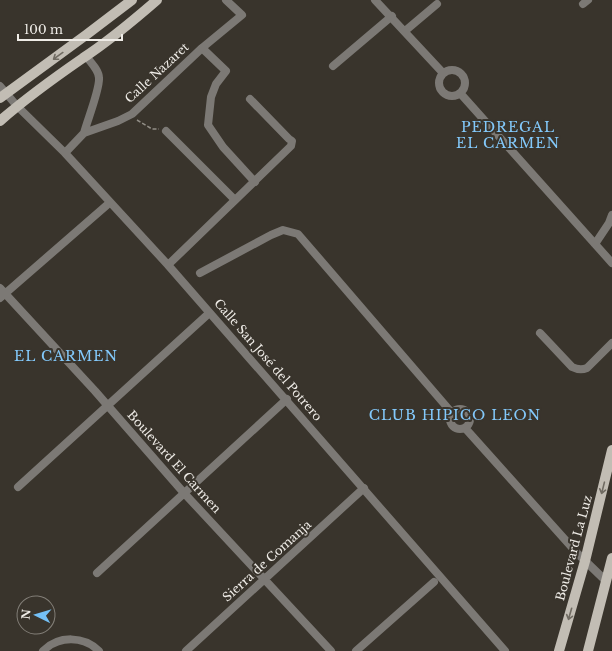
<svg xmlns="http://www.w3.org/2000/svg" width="612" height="651" font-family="'Libre Baskerville',serif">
<rect width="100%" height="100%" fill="#39342c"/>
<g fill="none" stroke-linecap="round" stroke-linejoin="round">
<path stroke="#928e87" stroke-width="1.5" stroke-dasharray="4 2" stroke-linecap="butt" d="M137,120L152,129H159"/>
<path stroke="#7c7975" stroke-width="8" d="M375,0L443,73
M583,4L588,0
M405,31L437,4
M202,48L226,71L216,84L211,97L208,125L223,147L255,182
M333,66L392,16
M439 83a13 13 0 1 1 26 0a13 13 0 1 1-26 0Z
M0,86L17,106L65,153L168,265L505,651
M460,93L612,263
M166,131L235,200
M84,133C87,121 100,89 99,78C99,70 90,62 86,56
M65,153L84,133L118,121L132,114L202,48L242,15L226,0
M595,244L609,223L612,215
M168,265L291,146L292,141L289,139L250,99
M200,273L271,235L283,230L298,234L452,413
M0,288L95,391L184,493L331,651
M0,298L107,205
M540,333L572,367C578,370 582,370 587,368L612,343
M450 419a10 10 0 1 1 20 0a10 10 0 1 1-20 0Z
M465,428L577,553L606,581
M18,487L206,316
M97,573L287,399
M43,651C59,635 84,636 99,651
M186,651L364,488
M356,651L434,582"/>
<path stroke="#c2bdb4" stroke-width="10" d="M0,98L86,35L132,0
M0,121C26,98 54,78 83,58C109,41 134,20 157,0
M559,651L585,561L612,450
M588,651L612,558"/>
</g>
<defs><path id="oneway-shaft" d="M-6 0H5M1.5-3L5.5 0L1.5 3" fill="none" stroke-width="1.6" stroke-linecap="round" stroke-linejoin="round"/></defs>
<g stroke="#706b62">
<use href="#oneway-shaft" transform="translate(58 56) rotate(144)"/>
<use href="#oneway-shaft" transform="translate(603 488) rotate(104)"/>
<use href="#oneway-shaft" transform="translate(570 614) rotate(106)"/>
</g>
<g text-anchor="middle" stroke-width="4" stroke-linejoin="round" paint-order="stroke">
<g font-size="12" fill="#efece7" stroke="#39342c">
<text transform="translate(157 73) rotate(-43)" y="4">Calle Nazaret</text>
<text transform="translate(268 360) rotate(49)" y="4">Calle San José del Potrero</text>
<text transform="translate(174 462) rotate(48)" y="4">Boulevard El Carmen</text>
<text transform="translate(574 548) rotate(-75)" y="4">Boulevard La Luz</text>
<text transform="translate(267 561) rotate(-42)" y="4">Sierra de Comanja</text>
</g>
<g font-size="14" letter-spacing="1" fill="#83c9fb" stroke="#39342c">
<text x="508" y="132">PEDREGAL<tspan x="508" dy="16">EL CARMEN</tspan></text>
<text x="66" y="361">EL CARMEN</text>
<text x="455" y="420">CLUB HIPICO LEON</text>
</g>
</g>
<g transform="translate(36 615) rotate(275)"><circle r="19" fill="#39342c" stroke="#827e77"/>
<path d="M0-3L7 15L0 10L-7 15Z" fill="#74c0f6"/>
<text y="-6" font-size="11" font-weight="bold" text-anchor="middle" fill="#efece7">N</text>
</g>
<path d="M18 34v6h104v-6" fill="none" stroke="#efece7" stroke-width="2"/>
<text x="24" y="34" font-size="12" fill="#efece7" stroke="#39342c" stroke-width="3" paint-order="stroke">100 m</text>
</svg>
